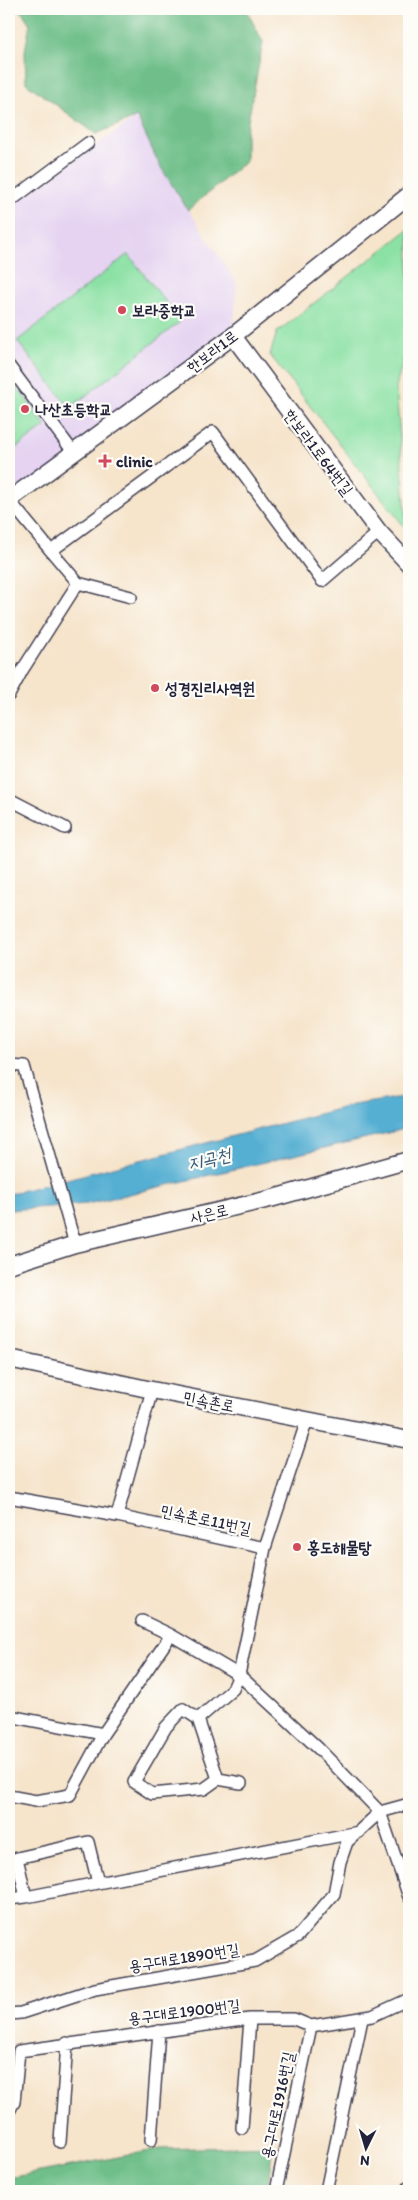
<svg xmlns="http://www.w3.org/2000/svg" width="418" height="2200" font-family="Itim,'Poor Story',sans-serif">
<rect width="100%" height="100%" fill="#fdfcf7"/>
<filter id="ink" filterUnits="userSpaceOnUse"><feTurbulence type="fractalNoise" baseFrequency=".02" numOctaves="2"/><feDisplacementMap in="SourceGraphic" scale="10" xChannelSelector="R" yChannelSelector="G"/><feConvolveMatrix kernelMatrix="1 2 1 2 8 2 1 2 1" color-interpolation-filters="sRGB"/></filter>
<filter id="wash" filterUnits="userSpaceOnUse"><feTurbulence type="fractalNoise" baseFrequency=".0096" numOctaves="4" result="noise"/><feDisplacementMap in="SourceGraphic" scale="20" xChannelSelector="R" yChannelSelector="G"/><feGaussianBlur stdDeviation="1.12" result="paint"/><feColorMatrix in="noise" values="0 0 0 0 0 0 0 0 0 0 0 0 0 0 0 0 0 1.4 0 .05"/><feComposite in="paint" operator="in"/></filter>
<g filter="url(#wash)">
<rect width="100%" height="100%" fill="#f6e4cb"/>
<path fill="#e5d3f1" d="M137,117L160,166L237,284L233,336L9,500V206Z"/>
<path fill="#8be1a4" stroke="#568270" d="M409,229V338L396,387L407,530L270,355L277,332Z
M128,254L181,321L70,408L17,341Z
M9,376L46,426L9,453Z"/>
<path fill="#70bf8a" stroke="#497062" d="M20,9H246L263,42L246,132V161L188,210L160,166L137,117L96,134L26,83L25,51L30,24Z
M273,2146L268,2182L244,2191H9V2178L160,2149Z"/>
<path fill="#54afd2" stroke="#3b6886" d="M409,1096V1128L87,1204L9,1210V1194L353,1105Z"/>
</g>
<g filter="url(#ink)">
<g fill="none" stroke-linecap="round" stroke-linejoin="round">
<g stroke="#423f51" stroke-width="14">
<path id="street" d="M9,202L88,143
M9,366L74,453
M9,500L51,551L213,432L322,581L379,532
M51,551L78,583L131,597
M9,695L23,669L78,583
M9,799L65,828
M9,1065L24,1066L75,1244
M9,1497L117,1516L265,1548L307,1420
M117,1516L152,1390
M142,1621L171,1635
M9,1716L103,1734L171,1635L239,1675L265,1548
M198,1719L183,1709L166,1727L134,1782L152,1794L204,1789L218,1779L198,1719L233,1689L239,1675L319,1749L380,1812L409,1897
M218,1779L241,1783
M9,1796L36,1801L70,1795L103,1734
M98,1883L88,1842L17,1858L26,1897L359,1832
M9,1899L26,1897
M9,2014L21,2013L95,1989L255,1961L298,1936L334,1894L340,1862L347,1842L380,1812L409,1804
M9,2111L14,2102L19,2051L250,2019H294L311,2026L372,2016L409,1999
M242,2128L250,2019
M151,2140L159,2031
M60,2142L67,2043
M276,2191L311,2026
M326,2191L362,2019
M408,2191L409,2187"/>
</g>
<g stroke="#423f51" stroke-width="19">
<path id="secondary" d="M233,336L379,532L409,564
M9,500L233,336L409,195
M9,1265L75,1244L270,1199L409,1160
M9,1359L152,1390L409,1440"/>
</g>
<use href="#street" stroke="#fff" stroke-width="11"/>
<use href="#secondary" stroke="#fff" stroke-width="16"/>
</g>
</g>
<g fill="#d1495b" stroke="#fdfcf7" stroke-width="2">
<circle cx="122" cy="310" r="5"/>
<circle cx="25" cy="409" r="5"/>
<path d="M102.5 453.5h5v5h5v5h-5v5h-5v-5h-5v-5h5z"/>
<circle cx="155" cy="688" r="5"/>
<circle cx="297" cy="1547" r="5"/>
</g>
<g text-anchor="middle" stroke-width="4.5" stroke-linejoin="round" paint-order="stroke">
<g font-size="16" font-weight="bold" fill="#22223b" stroke="#fdfcf7" text-anchor="start">
<text x="132" y="316">보라중학교</text>
<text x="35" y="415">나산초등학교</text>
<text x="116" y="467">clinic</text>
<text x="165" y="694">성경진리사역원</text>
<text x="307" y="1553">홍도해물탕</text>
</g>
<g font-size="16" fill="#22223b" stroke="#fdfcf7">
<text transform="translate(212 351) rotate(-37)" y="6">한보라1로</text>
<text transform="translate(319 452) rotate(53)" y="6">한보라1로64번길</text>
<text transform="translate(209 1213) rotate(-13)" y="6">사은로</text>
<text transform="translate(209 1401) rotate(11)" y="6">민속촌로</text>
<text transform="translate(206 1519) rotate(12)" y="6">민속촌로11번길</text>
<text transform="translate(184 1957) rotate(-9)" y="6">용구대로1890번길</text>
<text transform="translate(184 2011) rotate(-7)" y="6">용구대로1900번길</text>
<text transform="translate(277 2105) rotate(-78)" y="6">용구대로1916번길</text>
</g>
<g font-size="18" font-style="italic" fill="#365a77" stroke="#fdfcf7">
<text transform="translate(209 1159) rotate(-13)" y="6">지곡천</text>
</g>
</g>
<rect width="418" height="2200" fill="none" stroke="#fdfcf7" stroke-width="30"/>
<g transform="translate(366 2148) rotate(185)" stroke="#fdfcf7" stroke-width="4" paint-order="stroke">
<path d="M0-4L9 19L0 12L-9 19Z" fill="#22223b"/>
<text y="-8" font-size="14" font-weight="bold" text-anchor="middle" fill="#22223b">N</text>
</g>
</svg>
